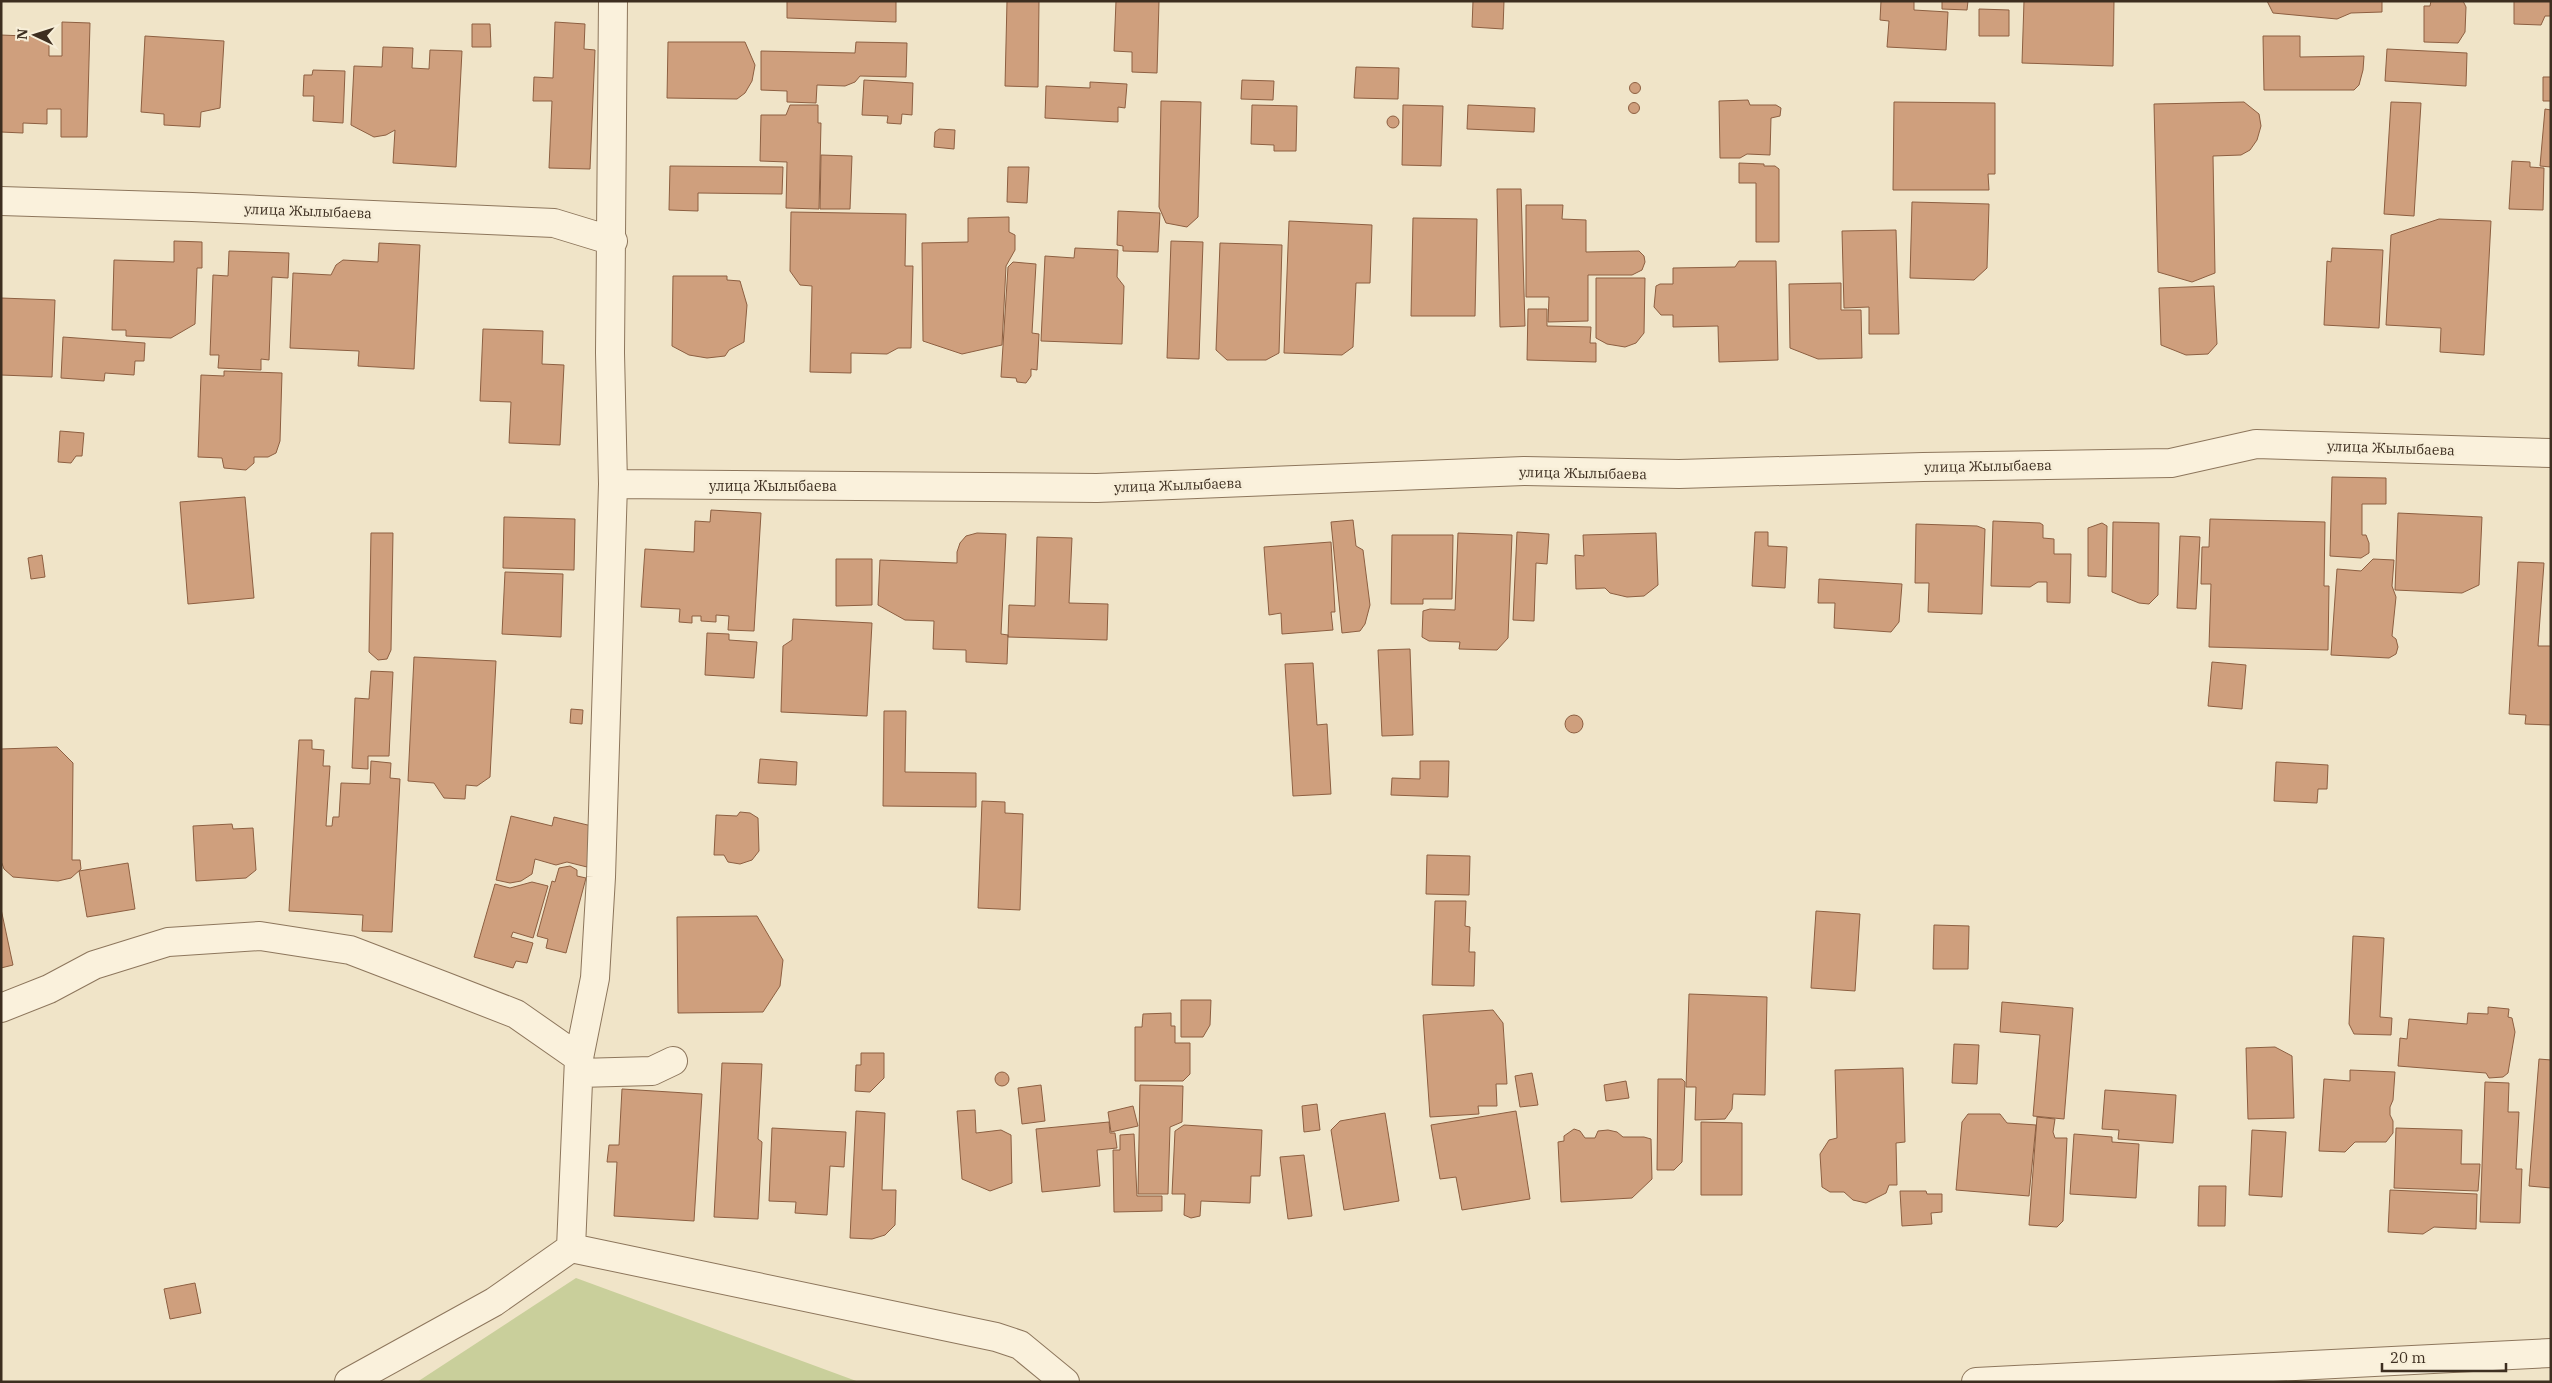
<svg xmlns="http://www.w3.org/2000/svg" width="2552" height="1383" font-family="'IBM Plex Serif',serif">
<rect width="100%" height="100%" fill="#f0e4c8"/>
<path fill="#c9cf9b" d="M576,1278L859,1382H417Z"/>
<path fill="#cf9f7d" stroke="#8d5f41" d="M787,1H896V22L787,18Z
M1007,1H1039L1038,87L1005,86Z
M1116,1H1159L1157,73L1132,72V52L1114,51Z
M1473,1H1504L1503,29L1472,27Z
M1881,1H1914V10L1948,12L1946,50L1887,47L1889,21L1880,20Z
M1942,1H1968L1967,10L1942,9Z
M2024,1H2114L2113,66L2022,63Z
M2267,1H2382V12L2351,13L2337,19L2273,13Z
M2431,1H2463L2466,7L2465,32L2458,43L2424,42V6H2430Z
M2514,1H2551V16H2545L2541,25L2514,24Z
M1979,9L2009,10V36H1979Z
M62,22L90,23L87,137H61V109H47V124L23,123V133L1,132V35L49,37V56H62Z
M555,22L585,24L584,49L595,50L590,169L549,168L552,101H533L534,77L553,78Z
M472,24H490L491,47H472Z
M145,36L224,41L220,108L201,112L200,127L164,125V114L141,112Z
M2263,36H2300V57L2364,56L2363,70L2359,85L2354,90H2264Z
M668,42H745L755,65L752,81L745,93L737,99L667,98Z
M856,42L907,43L906,77L860,76L855,82L845,86L817,85L816,103L787,102V91L761,90V51L855,53Z
M383,47L413,48L412,68L429,69L430,50L462,51L456,167L393,163L395,130L386,135L374,137L351,125L354,66L382,67Z
M2387,49L2467,53L2466,86L2385,81Z
M1356,67L1399,68L1398,99L1354,98Z
M313,70L345,71L343,123L313,121L314,96H303L304,75H312Z
M2543,77H2551V101H2543Z
M864,80L913,83L912,115L902,114L901,124L887,123L888,116L862,115Z
M1242,80L1274,81L1273,100L1241,99Z
M1090,82L1127,84L1125,108L1118,107V122L1045,118L1046,86L1090,88Z
M1629.5 88a5.5 5.5 0 1 1 11 0a5.5 5.5 0 1 1-11 0Z
M1748,100L1750,105H1776L1781,108L1780,116L1771,118L1770,155L1747,154L1740,158H1720L1719,101Z
M1161,101L1201,102L1198,217L1187,227L1166,223L1159,207Z
M1894,102L1995,103V174H1988L1989,190H1893Z
M2244,102L2259,114L2261,126L2257,140L2250,150L2241,155L2213,156L2215,273L2192,282L2158,272L2154,104Z
M2391,102L2421,103L2414,216L2384,214Z
M1628.5 108a5.5 5.5 0 1 1 11 0a5.5 5.5 0 1 1-11 0Z
M790,105H818V123H821L819,209L786,208L787,162L760,161L761,115H786Z
M1252,105L1297,106L1296,151H1274V145L1251,144Z
M1403,105L1443,106L1441,166L1402,165Z
M1468,105L1535,108L1534,132L1467,129Z
M2545,109L2551,110V167L2540,166Z
M1387 122a6 6 0 1 1 12 0a6 6 0 1 1-12 0Z
M939,129L955,130L954,149L934,147L935,132Z
M821,155L852,156L850,209H820Z
M2512,161L2530,162V167L2544,168L2543,210L2509,209Z
M1739,163L1764,164V166H1775L1779,169V242H1756V183H1739Z
M670,166L783,167L782,194L698,193V211L669,210Z
M1008,167H1029L1027,203L1007,202Z
M1497,189H1521L1525,326L1500,327Z
M1912,202L1989,204L1987,268L1974,280L1910,278Z
M1526,205H1563L1562,219L1586,220V252L1639,251L1644,256L1645,262L1642,270L1632,275H1588V321L1548,322L1549,297H1526Z
M1118,211L1160,213L1158,252L1123,251V246L1117,245Z
M791,212L906,214L905,266H913L911,348H898L887,354L851,353V373L810,372L812,286L800,285L790,271Z
M1009,217V232L1015,235V250L1006,266L1002,345L962,354L923,341L922,243L968,242V218Z
M1413,218L1477,219L1475,316H1411Z
M2439,219L2491,221L2484,355L2440,352L2441,328L2386,325L2391,235Z
M1289,221L1372,225L1370,283H1356L1353,347L1342,355L1284,353Z
M1896,230L1899,334H1869V307L1844,308L1842,231Z
M174,241L202,242V268H197L195,324L171,338L126,336V330H112L114,260L174,262Z
M1171,241L1203,242L1199,359L1167,358Z
M379,243L420,245L414,369L358,366L359,351L290,348L293,273L331,275L336,265L343,260L378,262Z
M1220,243L1282,245L1279,353L1266,360H1227L1216,350Z
M1075,248L1118,250L1117,277L1124,286L1122,344L1041,341L1045,256L1074,258Z
M2332,248L2383,250L2379,328L2324,325L2327,261L2331,262Z
M229,251L289,253L288,278L272,277L269,360L261,359V370L218,368L219,355H210L213,275L228,276Z
M1739,261H1776L1778,360L1719,362L1718,326L1673,327V315H1661L1654,307L1656,286L1660,284H1673V268L1735,267Z
M1013,262L1036,264L1032,333L1039,334L1037,370L1031,369V376L1026,383L1017,382L1016,378L1001,377L1008,267Z
M673,276H727V280L740,281L747,305L744,342L729,350L725,356L707,358L689,355L672,346Z
M1596,278H1645L1644,333L1636,343L1625,347L1607,344L1596,338Z
M1841,283V310H1861L1862,358L1818,359L1790,348L1789,284Z
M2214,286L2217,344L2208,354L2186,355L2161,345L2159,288Z
M1,298L55,300L52,377L1,375Z
M1528,309H1547V326L1591,327L1590,343H1596V362L1527,360Z
M483,329L543,331L542,364L564,365L560,445L509,443L511,402L480,401Z
M63,337L145,343L144,361H135L134,375L105,373L104,381L61,378Z
M224,371L282,373L280,441L276,453L268,457H254V463L246,470L224,468L222,458L198,457L201,375L224,376Z
M60,431L84,433L82,456H76L71,463L58,462Z
M2332,477L2386,478V504H2362V535H2366L2369,543V553L2361,558L2330,556Z
M245,497L254,598L188,604L180,502Z
M711,510L761,513L754,631L728,630L729,616L716,615V622L701,621V616H692V623L679,622L680,609L641,607L645,549L694,552L695,521L710,522Z
M2398,513L2482,517L2479,585L2462,593L2395,590Z
M504,517L575,519L574,570L503,568Z
M2210,519L2325,522L2324,586H2329L2328,650L2209,647L2211,584H2201L2202,547H2209Z
M1353,520L1356,546L1363,550L1370,605L1365,624L1360,631L1342,633L1331,522Z
M1993,521L2040,523L2043,525V538L2054,539V554H2071L2070,603L2047,602V582H2038L2030,587L1991,586Z
M2113,522L2159,523L2158,595L2149,604L2139,603L2112,592Z
M2102,523L2107,526L2106,577L2088,576V528Z
M1916,524L1977,526L1985,529L1982,614L1928,612L1929,583H1915Z
M1517,532L1549,534L1547,564L1536,563L1534,621L1513,620Z
M1755,532H1768V546L1787,547L1785,588L1752,586Z
M371,533H393L391,650L387,659L378,660L369,652Z
M977,533L1006,534L1001,634L1008,635L1007,664L966,662V650L933,649L934,621L905,620L878,605L880,560L957,563V552L960,543L966,536Z
M1458,533L1512,535L1508,638L1497,650L1459,649L1460,642L1429,641L1422,637L1423,611L1430,609L1455,610Z
M1656,533L1658,585L1644,596L1627,597L1610,593L1605,588L1576,589L1575,555L1584,556L1583,535Z
M1392,535H1453L1452,599H1423V604H1391Z
M2180,536L2200,537L2196,609L2177,608Z
M1037,537L1072,538L1069,603L1108,604L1107,640L1008,637L1009,605L1035,606Z
M1331,542L1335,612H1331L1333,630L1282,634L1281,613L1269,615L1264,547Z
M42,555L45,577L31,579L28,558Z
M836,559H872V605L836,606Z
M2373,559L2394,560L2392,586L2396,597L2392,636L2396,639L2398,647L2396,654L2389,658L2331,655L2337,569L2361,571Z
M2518,562L2544,563L2538,646H2551V725L2525,724L2526,715L2509,714Z
M505,572L563,574L561,637L502,634Z
M1819,579L1902,584L1899,622L1891,632L1834,628L1835,603H1818Z
M793,619L872,623L867,716L781,712L783,646L792,640Z
M707,633L729,634V640L757,642L754,678L705,675Z
M1410,649L1413,735L1382,736L1378,650Z
M414,657L496,661L490,777L477,786L466,785L465,799L444,798L434,783L408,781Z
M2212,662L2246,665L2242,709L2208,706Z
M1313,663L1317,725L1327,724L1331,794L1293,796L1285,664Z
M371,671L393,672L389,756H368V769L352,768L355,698L369,699Z
M571,709L583,710L582,724L570,723Z
M884,711H906L905,772L976,773V807L883,806Z
M1565 724a9 9 0 1 1 18 0a9 9 0 1 1-18 0Z
M299,740H312V749L324,750L323,766H330L326,826H332L333,817H339L341,783L370,784L371,761L391,763L390,778L400,779L392,932L362,931L363,915L289,911Z
M57,747L73,763L72,860H80L81,869L71,878L58,881L13,877L4,869L1,861V749Z
M760,759L797,762L796,785L758,783Z
M1420,761H1449L1448,797L1391,795L1392,778L1420,779Z
M2276,762L2328,765L2327,789H2318L2317,803L2274,801Z
M982,801L1005,802V813L1023,814L1020,910L978,908Z
M740,812L750,813L758,818L759,851L752,860L740,864L728,862L724,855H714L716,815L737,816Z
M511,816L552,826L554,817L596,827L587,867L567,862L556,865L535,859L532,874L521,881L510,883L496,880Z
M232,824L233,829L253,828L256,870L246,878L196,881L193,826Z
M1427,855L1470,856L1469,895L1426,894Z
M128,863L135,909L87,917L79,871Z
M570,866L577,870V876L586,878L566,953L546,948L548,939L537,936L552,881L555,882L559,868Z
M532,882L548,886L533,938L513,932L511,937L533,943L527,963L516,961L513,968L474,957L495,884L510,888Z
M1435,901H1466L1465,926L1470,927L1469,952H1475L1474,986L1432,985Z
M1,909L13,965L1,968Z
M1816,911L1860,914L1855,991L1811,988Z
M757,916L783,960L780,986L763,1012L678,1013L677,917Z
M1934,925L1969,926L1968,969H1933Z
M2353,936L2384,938L2380,1017L2392,1018L2391,1035L2354,1034L2349,1024Z
M1689,994L1767,997L1765,1095L1733,1094L1732,1109L1725,1119L1695,1120L1696,1087H1686Z
M1181,1000H1211L1210,1025L1203,1037H1181Z
M2002,1002L2073,1008L2064,1119L2033,1116L2040,1035L2000,1032Z
M2488,1007L2509,1009L2508,1017L2512,1018L2515,1032L2508,1073L2503,1077L2489,1078L2486,1073L2398,1066L2400,1038L2407,1039L2409,1019L2467,1024L2468,1013L2488,1014Z
M1493,1010L1503,1023L1507,1084H1496L1497,1106H1478L1479,1114L1430,1117L1423,1015Z
M1171,1013V1026H1175V1043H1190V1074L1183,1081H1135V1027H1142L1143,1014Z
M1954,1044L1979,1045L1977,1084L1952,1083Z
M2275,1047L2292,1056L2294,1118L2248,1119L2246,1048Z
M861,1053H884V1078L870,1092L855,1091L856,1065H861Z
M2539,1059L2551,1060V1188L2529,1186Z
M722,1063L762,1064L758,1139L762,1142L758,1219L714,1217Z
M1903,1068L1905,1142L1896,1143L1897,1185H1889L1886,1193L1866,1203L1853,1200L1844,1192H1830L1822,1187L1820,1154L1829,1140L1837,1138L1835,1070Z
M2350,1070L2395,1072L2393,1100L2390,1107V1115L2393,1121V1133L2386,1142H2355L2345,1152L2319,1151L2324,1079L2350,1081Z
M995 1079a7 7 0 1 1 14 0a7 7 0 1 1-14 0Z
M1532,1073L1538,1105L1520,1107L1515,1076Z
M1658,1079H1682L1685,1082L1682,1162L1674,1170H1657Z
M1626,1081L1629,1098L1606,1101L1604,1085Z
M2485,1082L2509,1083L2508,1112H2519L2516,1169H2522L2520,1223L2480,1222Z
M1041,1085L1045,1121L1022,1124L1018,1088Z
M1140,1085L1183,1086L1182,1122L1170,1127L1168,1194H1138Z
M622,1089L702,1094L694,1221L614,1216L617,1162H607L609,1145H619Z
M2105,1090L2176,1095L2173,1143L2118,1139L2119,1130L2102,1129Z
M1317,1104L1320,1130L1304,1132L1302,1106Z
M1133,1106L1138,1126L1111,1132L1108,1112Z
M975,1110L976,1133L1001,1130L1011,1135L1012,1183L990,1191L962,1179L957,1111Z
M856,1111L885,1113L882,1190H896L895,1225L885,1235L872,1239L850,1238Z
M1516,1111L1530,1199L1462,1210L1456,1177L1440,1179L1431,1125Z
M1385,1113L1399,1201L1344,1210L1331,1130L1340,1121Z
M1968,1114H2000L2007,1123L2036,1125L2029,1196L1956,1190L1962,1122Z
M2037,1117L2055,1119L2053,1132L2055,1138H2067L2063,1221L2057,1227L2029,1225Z
M1109,1122L1110,1133H1115L1117,1148L1097,1150L1100,1186L1042,1192L1036,1129Z
M1701,1122L1742,1123V1195H1701Z
M1184,1125L1262,1130L1260,1176H1251L1250,1203L1201,1201L1200,1216L1191,1218L1184,1215L1185,1194H1172L1175,1131Z
M772,1128L846,1132L844,1167L830,1166L827,1215L795,1213L796,1202L769,1201Z
M2396,1128L2462,1130L2461,1164H2480L2478,1191L2394,1188Z
M1574,1129L1580,1131L1585,1138H1595L1598,1131L1608,1130L1617,1132L1623,1137H1644L1651,1139L1652,1179L1632,1198L1561,1202L1558,1142L1564,1141V1136Z
M2252,1130L2286,1132L2282,1197L2249,1195Z
M1134,1134L1137,1196H1162V1211L1114,1212L1113,1150H1120V1135Z
M2074,1134L2112,1137V1142L2139,1144L2136,1198L2070,1194Z
M1304,1155L1312,1216L1288,1219L1280,1157Z
M2199,1186H2226L2225,1226H2198Z
M2390,1190L2477,1194L2476,1229L2434,1227L2423,1234L2388,1232Z
M1900,1191H1926L1927,1194H1942V1212L1931,1213L1932,1224L1902,1226Z
M195,1283L201,1313L170,1319L164,1289Z"/>
<g fill="none" stroke-linecap="round" stroke-linejoin="round">
<g stroke="#8d765c" stroke-width="30">
<path id="street" d="M1,201L192,207L554,223L613,241
M613,484L1097,488L1524,471L1679,474L1923,467L2171,463L2256,444L2551,453
M1,1008L49,989L94,965L168,942L260,936L350,950L444,986L516,1014L579,1058
M579,1073L652,1071L673,1061
M571,1248L579,1058L595,978L601,877L613,484L610,353L613,1
M349,1382L494,1302L571,1248L996,1337L1020,1345L1065,1382
M1976,1382L2551,1353"/>
</g>
<use href="#street" stroke="#faf1dc" stroke-width="28"/>
</g>
<g text-anchor="middle" stroke-width="5" stroke-linejoin="round" paint-order="stroke">
<g font-size="14" fill="#3d2e20" stroke="#f7eed8">
<text transform="translate(308 211) rotate(2)" y="5">улица Жылыбаева</text>
<text transform="translate(2391 448) rotate(2)" y="5">улица Жылыбаева</text>
<text transform="translate(1988 466) rotate(-1)" y="5">улица Жылыбаева</text>
<text transform="translate(1583 473) rotate(1)" y="5">улица Жылыбаева</text>
<text transform="translate(1178 485) rotate(-2)" y="5">улица Жылыбаева</text>
<text x="773" y="491">улица Жылыбаева</text>
</g>
</g>
<rect width="2552" height="1383" fill="none" stroke="#3d2e20" stroke-width="5"/>
<g transform="translate(35 35) rotate(274)" stroke="#f7eed8" stroke-width="4" paint-order="stroke">
<path d="M0-4L9 19L0 12L-9 19Z" fill="#3d2e20"/>
<text y="-8" font-size="14" font-weight="bold" text-anchor="middle" fill="#3d2e20">N</text>
</g>
<path d="M2382 1363v8h124v-8" fill="none" stroke="#3d2e20" stroke-width="2.5"/>
<text x="2390" y="1363" font-size="15" fill="#3d2e20" stroke="#f7eed8" stroke-width="4" paint-order="stroke">20 m</text>
</svg>
